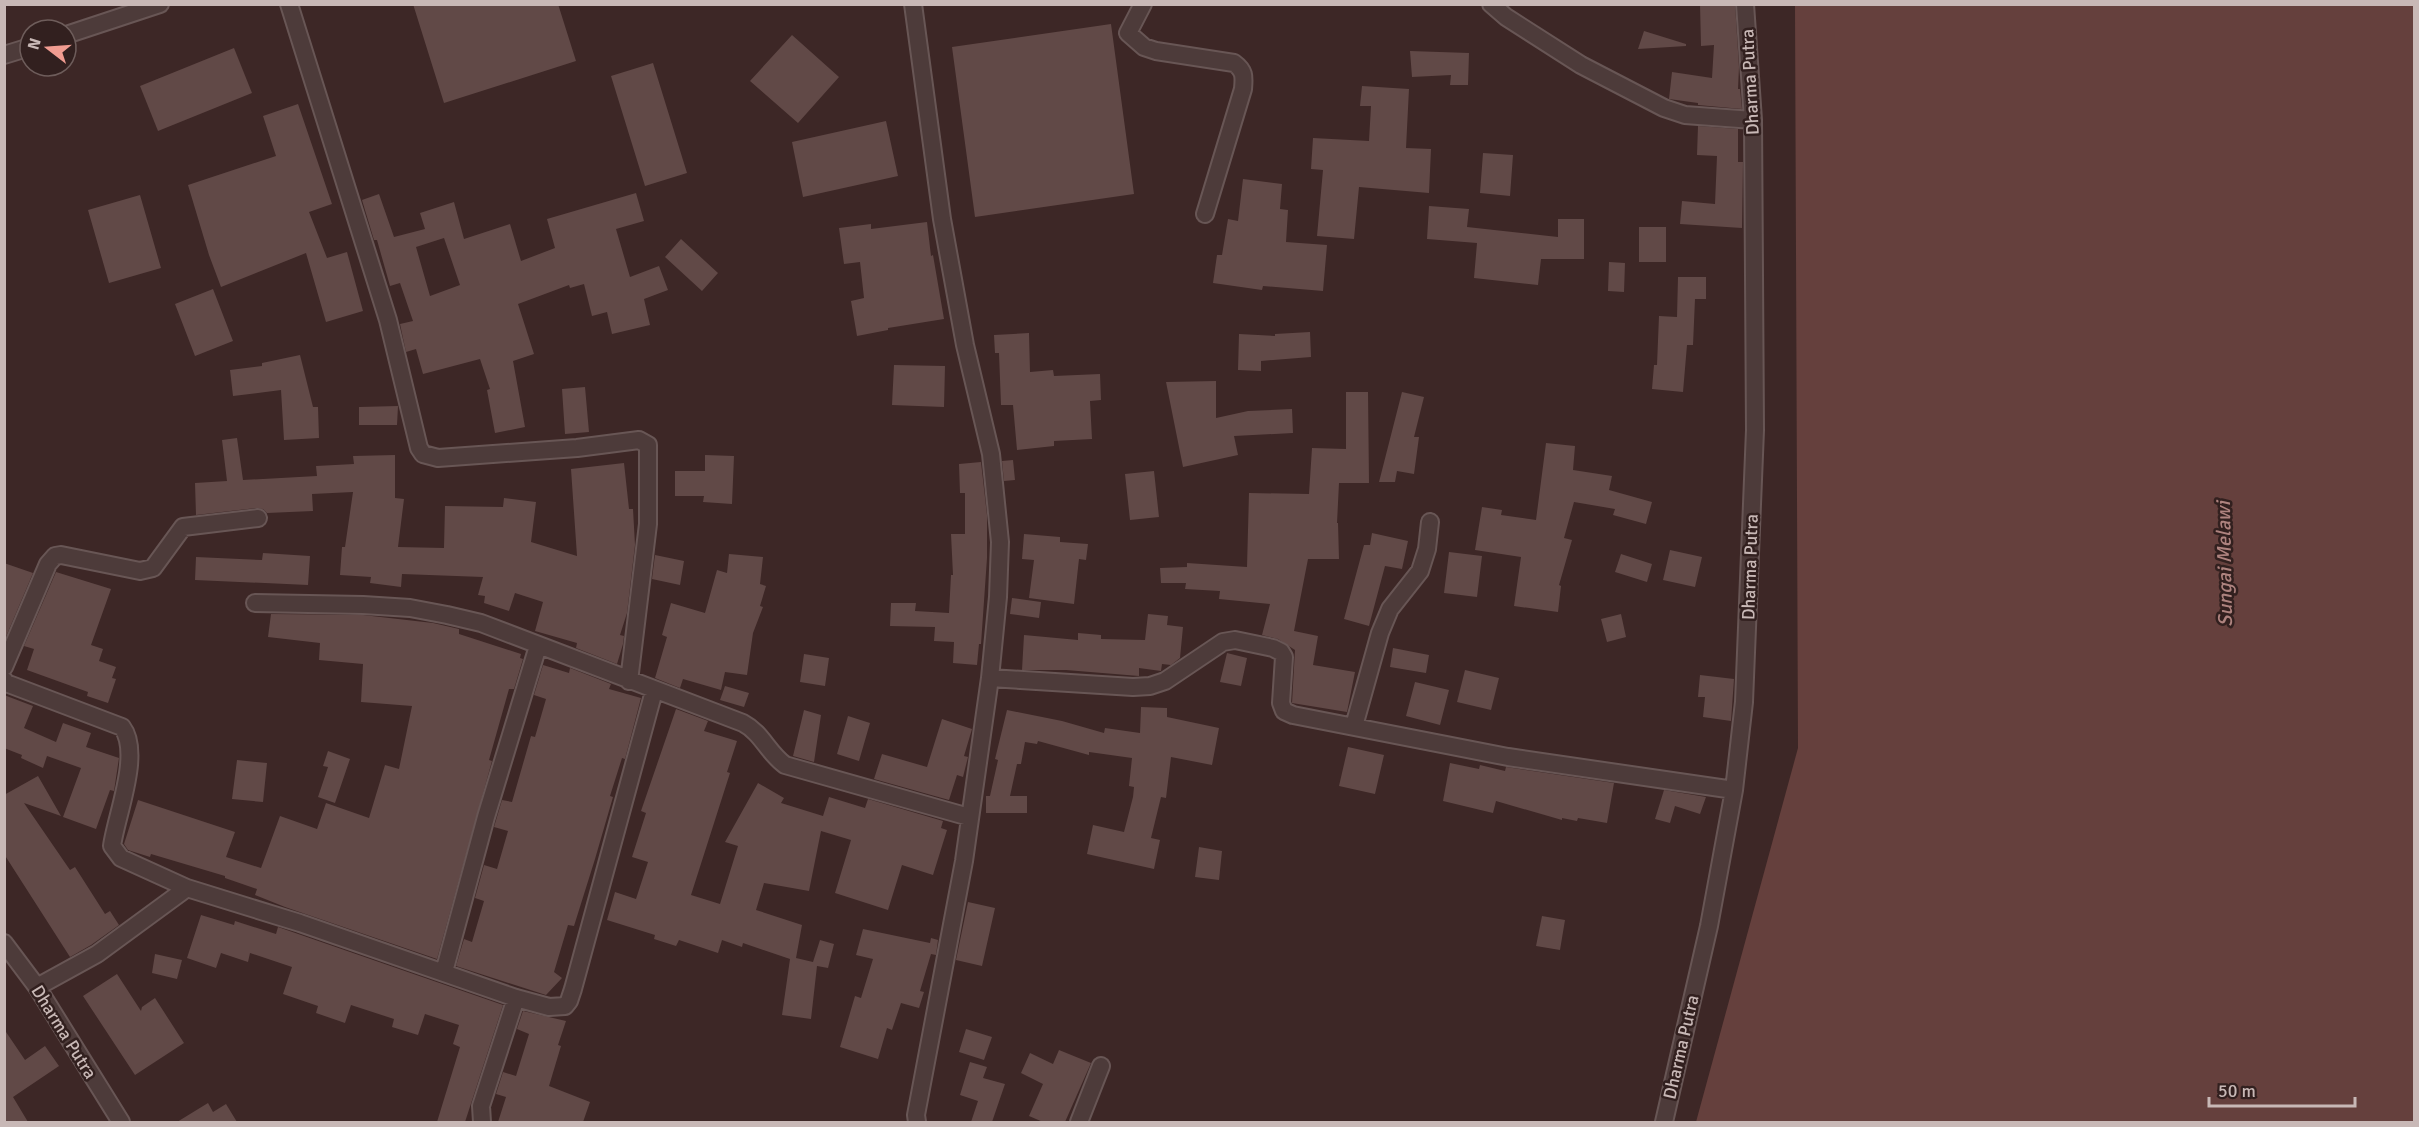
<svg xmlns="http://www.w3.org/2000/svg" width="2419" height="1127" font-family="Signika,sans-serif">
<rect width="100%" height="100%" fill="#3d2726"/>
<path fill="#65403d" d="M1795,5H2414V1122H1696L1798,748Z"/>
<path fill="#614947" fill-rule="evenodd" d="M413,4H558L576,61L444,103Z
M1700,4H1735L1739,67L1738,89H1740L1742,109L1698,105V103L1669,99L1672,72L1712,78L1714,45L1701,46Z
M1111,24L1134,194L975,217L952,47Z
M1644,31L1686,44V46L1638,49Z
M792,35L839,77L798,123L750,81Z
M234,48L252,93L158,131L140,86Z
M1410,51L1469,53L1468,85H1450L1451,75L1412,77Z
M653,63L687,173L645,186L611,76Z
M1362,86L1409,89L1406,148L1431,149L1429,193L1359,187L1354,239L1317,236L1323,170L1311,169L1313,138L1369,141L1371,106H1360Z
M298,104L332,204L309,212L327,258L347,252L363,311L326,322L306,253L221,287L209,255L188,185L276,156L263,116Z
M886,121L898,176L803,197L792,142Z
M1698,126L1738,129V162H1743L1742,228L1680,224L1682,201L1715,204L1717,156L1697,155Z
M1483,153L1513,155L1510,196L1480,193Z
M1243,179L1282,184L1280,209L1288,210L1286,242L1327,245L1323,291L1263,286L1262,290L1213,283L1217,255H1222L1228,219L1238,221Z
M636,193L644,221L616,229L630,277L659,266L668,290L644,299L650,325L612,334L607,312L592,316L584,284L570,288L569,285L518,304L534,354L513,361L525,427L495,433L487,390L490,389L480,359L423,374L416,349L406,352L400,324L413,321L400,283L390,286L377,240H374L362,200L379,194L394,237L425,229L420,213L454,202L464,239L510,224L521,261L555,248L547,219ZM444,238L460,285L430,296L416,247Z
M140,195L161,268L109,283L88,210Z
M1429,206L1469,209L1467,227L1558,237V219H1584V259H1541L1538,285L1474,278L1477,243L1427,239Z
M927,222L931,256L933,255L944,319L888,328V330L857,336L851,301L864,298L860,262L844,264L839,228L871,224V229Z
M1639,227H1666V262H1639Z
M681,239L718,273L702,291L665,257Z
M1609,262L1625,263L1624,292L1608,291Z
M1678,277H1706V299H1695L1693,345H1687L1683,392L1652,389L1654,365H1657L1659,316L1677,317Z
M213,289L233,341L195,356L175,304Z
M1310,332L1311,357L1261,361V371L1238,370L1239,334L1275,336V334Z
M1029,333L1030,372L1053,370L1054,376L1100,374L1101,400L1090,401L1092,439L1054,441V446L1017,450L1013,405H1001L999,353H995L994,335Z
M300,355L313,407H318L319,438L284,440L281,390L233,396L230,370L262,366V363Z
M894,365L945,366L944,407L892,405Z
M1216,381V418L1248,411L1292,409L1293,433L1234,436L1238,455L1183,467L1166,382Z
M585,387L589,432L565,434L562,389Z
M1346,392H1368L1369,483H1339L1337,523H1338L1339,559H1308L1294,631L1318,636L1313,665L1355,672L1347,712L1292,703L1295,650L1278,639L1262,635L1270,604L1219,599L1220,591L1185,589L1186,583H1161L1160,568L1187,567V563L1247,567L1249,493L1309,494L1312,448L1346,449Z
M1402,392L1424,397L1414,437H1419L1414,474L1397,471L1395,482H1379Z
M398,406L397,425H359V407Z
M237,438L243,480L317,476L316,466L354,464L353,456L395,455V498L404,499L398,547L444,548L445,506L503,507L504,498L536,502L531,542L577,556L571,469L624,463L629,509H633L635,545L627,613L620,635L624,636L623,644L617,664L576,648L577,643L535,631L543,602L515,593L509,611L484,603L485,596L478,595L483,577L402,574L401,587L370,583L371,577L340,575L342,547H345L353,492L312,494L313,511L267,513L263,509L257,508L196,515L195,483L227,481L222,440Z
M1546,443L1575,446L1573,470L1612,476L1609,490L1652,502L1646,524L1613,515L1615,509L1574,502L1564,538L1572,540L1559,585L1561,586L1558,612L1514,606L1521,557L1475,550L1482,507L1502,510L1501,515L1536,520Z
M705,455L734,456L732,504L703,502L704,496H675V471H705Z
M1013,460L1015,480L1004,481L1002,461Z
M981,462L987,515V558L981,644H979L977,665L953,663L954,642L934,641L935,627L890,626L891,603H916L915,611L949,613L951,575H953L951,534H965V493H960L959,464Z
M1154,471L1159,517L1130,520L1125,474Z
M1372,533L1408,541L1402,569L1385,566L1369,626L1344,619L1364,545H1370Z
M1024,534L1060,537V542L1088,544L1086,560L1079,559L1074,604L1029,598L1034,560L1022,559Z
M1670,550L1702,557L1695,587L1663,580Z
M1449,552L1482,556L1477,597L1444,593Z
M263,553L310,556L308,585L195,580L196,557L262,560Z
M729,554L763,557L760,584L766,586L760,606L763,607L753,633L747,675L725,672L721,690L683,679L680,688L655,678L667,637L662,635L671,603L705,613L717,570L727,573Z
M1621,554L1652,564L1647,582L1615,572Z
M655,555L684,561L680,585L652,579Z
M4,563L33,573L5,639H4Z
M56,572L111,589L91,645L103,649L99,661L116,667L112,678L116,679L108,703L87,696L88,692L27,670L34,649L24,646Z
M1012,598L1041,602L1039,618L1010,614Z
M271,614L363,615L433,623L459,629V634L521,654L520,658L523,659L514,689H509L489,760L492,761L437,959L285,907L255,895L257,889L225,878V876L151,854L150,857L128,850L124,844L138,800L235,832L226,857L261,868L280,816L317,829L326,803L369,818L385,765L399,769L412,706L361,702L363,664L319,660L320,643L268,637Z
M1148,614L1168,616L1167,625L1183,627L1180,658L1171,665L1162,664L1161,671L1139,668V676L1066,670H1022L1024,635L1078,640V633L1101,635V639L1145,640Z
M1621,614L1626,637L1607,642L1601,619Z
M1393,648L1429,655L1426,673L1390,667Z
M1227,653L1247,658L1241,686L1220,682Z
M804,654L829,658L825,686L800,682Z
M543,665L569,673L570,668L611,684L609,689L641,698L625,759L622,758L610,796L613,797L595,859L574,926L568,925L554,972L562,978L546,995L456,966L464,939L472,942L484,901L475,898L484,865L497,869L508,831L494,827L502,800L512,802L531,736L535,737L546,699L534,695Z
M1465,670L1499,678L1491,710L1457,702Z
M1700,675L1734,679L1731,721L1703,717L1705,697H1698Z
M1415,682L1449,690L1440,725L1406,716Z
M725,686L749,693L744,707L720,700Z
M4,695L33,706L24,728L56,742L63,723L91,733L86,747L119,758L114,791L110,790L96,829L63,817L81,768L47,756L43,768L21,758L22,755L4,748Z
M1141,707L1167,708V717L1219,728L1212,765L1171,757L1166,798L1161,797L1151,838L1160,840L1154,869L1087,854L1093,825L1124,832L1133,797L1134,787L1129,786L1132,758L1089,752V755L1038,741L1037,744L1025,742L1021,764H1017L1010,796H1027V813H986V796H990L998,760L995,759L1007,710L1062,721L1104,733L1105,728L1140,733Z
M676,709L708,721L704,731L737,741L727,772L730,773L691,895L720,904L738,846L725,842L758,783L784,798L781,803L823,816L829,797L865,808L868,799L943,821L941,828L947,830L933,875L902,865L888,910L835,893L851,840L821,831L809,891L764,883L756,910L802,925L796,958L813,962L820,940L834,944L828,968L817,966L811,1019L782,1015L790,959L743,943L742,947L722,940L718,953L679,940L676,946L654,939L655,935L607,920L615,892L636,899L648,862L632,857L646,813L641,811Z
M804,710L821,715L814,762L793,756Z
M848,716L870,723L859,761L837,754Z
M942,719L972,729L964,756L968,757L963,777L957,775L949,800L874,779L882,754L927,767Z
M1348,747L1384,755L1375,794L1339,786Z
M328,751L350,759L335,803L318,797L328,767L323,766Z
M237,760L267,763L263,802L232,799Z
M1450,763L1479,769L1480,765L1505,771L1506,767L1614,783L1607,823L1578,818L1577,821L1562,818V820L1496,801L1493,813L1443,801Z
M38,776L61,816L24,803L70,870L75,867L105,914L110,911L119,925L91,945L70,957L4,854V795Z
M1664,790L1706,797L1700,814L1675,806L1670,823L1655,819Z
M1199,847L1222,851L1219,880L1195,877Z
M968,902L995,908L982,966L956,960Z
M201,915L234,925L235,921L276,934L278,927L503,1005L465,1122H437L460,1047L453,1044L459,1025L425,1014L418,1035L392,1027L394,1019L351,1005L345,1023L316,1013L318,1006L283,994L292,967L250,953L248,962L221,953L216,968L187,958Z
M1542,916L1565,920L1560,950L1536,946Z
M863,929L930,943L931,938L938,940L936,955L931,954L920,991L924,992L919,1008L901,1003L892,1030L887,1028L878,1059L840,1047L855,996L861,998L873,959L856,955Z
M155,954L182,960L177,979L152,973Z
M117,974L141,1011L142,1007L155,998L184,1043L135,1075L83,996Z
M523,1011L566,1021L558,1045L561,1046L549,1086L590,1102L583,1122H498L506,1097L496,1094L503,1072L516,1076L529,1034L517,1029Z
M4,1029L25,1060L45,1046L59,1066L13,1097L28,1122H4Z
M966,1029L992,1037L984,1060L959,1052Z
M1059,1050L1091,1063L1065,1122H1043L1029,1116L1043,1084L1021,1073L1030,1053L1053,1064Z
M970,1062L987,1067L983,1078L1005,1084L992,1122H971L978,1101L960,1095Z
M208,1103L213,1112L226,1104L237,1122H177Z"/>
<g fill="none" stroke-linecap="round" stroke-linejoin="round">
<g stroke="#685655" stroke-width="20">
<path id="street" d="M289,4L388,320L419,448L423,454L438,458L577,448L639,440L648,445V524L629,681
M913,4L942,219L965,345L991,454L1000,542L998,597L990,678L964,861L916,1115L917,1122
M1143,4L1128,33L1144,47L1156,51L1234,63C1245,71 1244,77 1243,89L1205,214
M1491,4L1506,17L1581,65L1664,108L1685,115L1753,120
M66,35L160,4
M4,55L30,47
M255,603L363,605L410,608L447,615L481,623L743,723C762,733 768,753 785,765L969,817
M4,667L48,564L55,556L61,555L140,571L153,568L183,527L258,518
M990,678L1133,687L1150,686L1165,681L1223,642L1235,640L1273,648L1281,652L1284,657L1281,703L1284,711L1293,715L1508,757L1734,790
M4,680L6,683L122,727C142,753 116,816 112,846L121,858L187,888
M1354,726L1380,633L1390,609L1420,571L1427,549L1430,522
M4,943L37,987L121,1122
M444,972L486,817L538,646
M37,987L97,954L187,888L300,923L516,998L549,1007L565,1006L569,1001L573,989L654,691
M482,1122L481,1106L516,998
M1079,1122L1101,1066
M1664,1122L1709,926L1734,790L1744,702L1755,430L1753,120L1745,4"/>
</g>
<use href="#street" stroke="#4d3b3a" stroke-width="16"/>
</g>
<g text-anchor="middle" stroke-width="5" stroke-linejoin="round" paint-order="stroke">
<g font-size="18" fill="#c8b8b6" stroke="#32201f">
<text transform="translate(1750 82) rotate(-93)" y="6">Dharma Putra</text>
<text transform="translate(1750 567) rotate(-88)" y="6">Dharma Putra</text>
<text transform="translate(64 1032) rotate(58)" y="6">Dharma Putra</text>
<text transform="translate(1681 1047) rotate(-77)" y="6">Dharma Putra</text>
</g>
<g font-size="20" font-style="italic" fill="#ae837f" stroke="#32201f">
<text transform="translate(2224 564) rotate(-91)" y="7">Sungai Melawi</text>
</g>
</g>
<rect width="2419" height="1127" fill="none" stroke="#c8b8b6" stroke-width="12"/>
<g transform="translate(48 48) rotate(287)"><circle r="28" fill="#32201f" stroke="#6e5d5b" stroke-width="1.5"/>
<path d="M0-4.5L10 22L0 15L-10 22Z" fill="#f19c91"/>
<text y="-9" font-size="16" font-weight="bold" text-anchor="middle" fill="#c8b8b6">N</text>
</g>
<path d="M2209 1097v9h146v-9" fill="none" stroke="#c8b8b6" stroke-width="3"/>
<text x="2218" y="1097" font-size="18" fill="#c8b8b6" stroke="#32201f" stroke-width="4.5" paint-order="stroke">50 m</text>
</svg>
